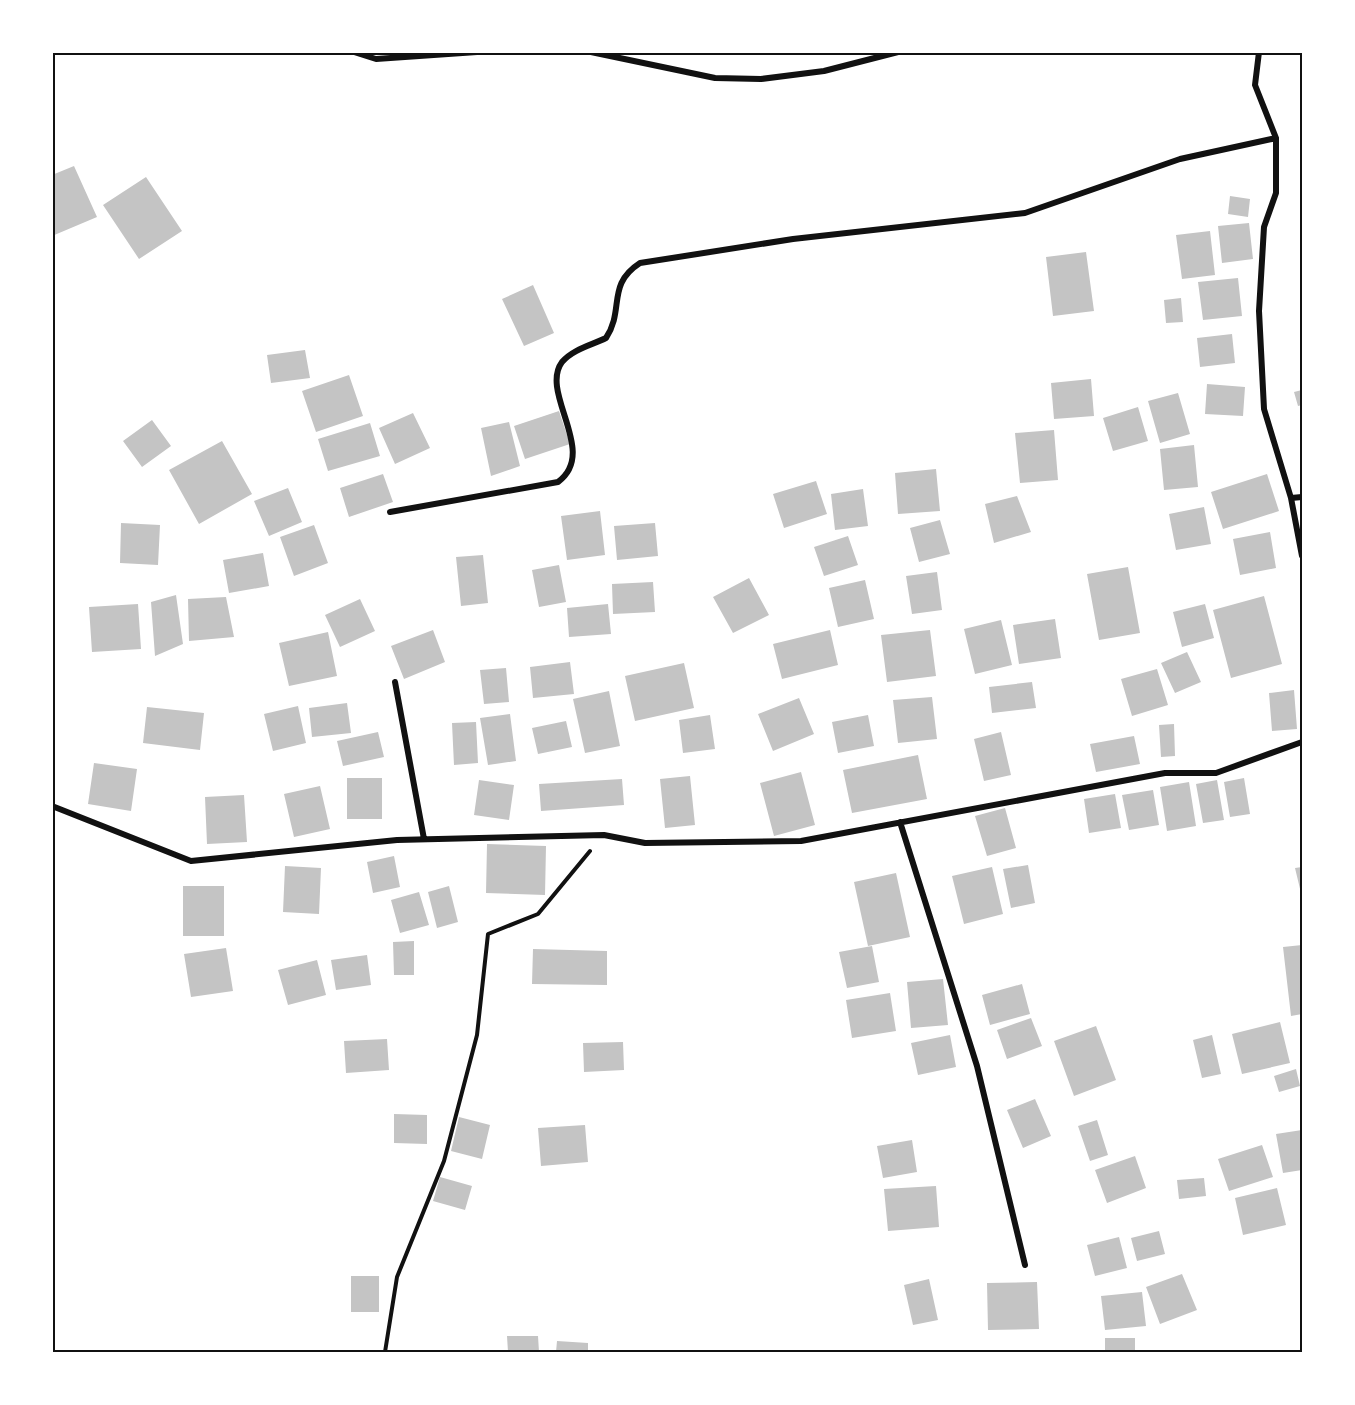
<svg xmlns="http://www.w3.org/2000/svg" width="1355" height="1405" font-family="'Public Sans',sans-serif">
<rect width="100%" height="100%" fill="#fff"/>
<path fill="#c4c4c4" d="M74,166L97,217L52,236V175Z
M146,177L182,231L139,259L103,205Z
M1230,196L1250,199L1248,217L1228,214Z
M1249,223L1253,259L1222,263L1218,226Z
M1210,231L1215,275L1182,279L1176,235Z
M1086,252L1094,311L1053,316L1046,257Z
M1238,278L1242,316L1203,320L1198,282Z
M533,285L554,333L524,346L502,299Z
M1181,298L1183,322L1166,323L1164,300Z
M1232,334L1235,363L1200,367L1197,338Z
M305,350L310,378L271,383L267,355Z
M349,375L363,416L316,432L302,391Z
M1091,379L1094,416L1054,419L1051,383Z
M1207,384L1245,387L1243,416L1205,414Z
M1302,390V405L1298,406L1294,392Z
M1178,393L1190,434L1160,443L1148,401Z
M1138,407L1148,441L1113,451L1103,418Z
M559,411L570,444L525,459L514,426Z
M413,413L430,448L395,464L379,428Z
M152,420L171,446L142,467L123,441Z
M509,422L520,466L491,476L481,428Z
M370,423L380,456L328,471L318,439Z
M1054,430L1058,480L1020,483L1015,433Z
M222,441L252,494L199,524L169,470Z
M1194,445L1198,487L1164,490L1160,449Z
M936,469L940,511L898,514L895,473Z
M383,474L393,502L349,517L340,488Z
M1267,474L1279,511L1223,529L1211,492Z
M816,481L827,514L784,528L773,494Z
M288,488L302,522L269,536L254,501Z
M863,489L868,526L835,530L831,494Z
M1017,496L1031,532L994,543L985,504Z
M1204,507L1211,544L1176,550L1169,514Z
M600,511L605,555L567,560L561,516Z
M940,520L950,554L919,562L910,528Z
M121,523L160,525L158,565L120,563Z
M655,523L658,556L617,560L614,526Z
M314,525L328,563L294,576L280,537Z
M1270,532L1276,568L1240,575L1233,539Z
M848,536L858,565L824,576L814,547Z
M263,553L269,586L229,593L223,560Z
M483,555L488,603L461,606L456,557Z
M559,565L566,602L539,607L532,570Z
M1128,567L1140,633L1099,640L1087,574Z
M937,572L942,610L912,614L906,576Z
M749,578L769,615L733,633L713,597Z
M865,580L874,619L838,627L829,588Z
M653,582L655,612L613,614L612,584Z
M176,595L183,644L155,656L151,602Z
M1264,596L1282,664L1231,678L1213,610Z
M226,597L234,637L189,641L188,599Z
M360,599L375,631L340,647L325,615Z
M138,604L141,649L92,652L89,607Z
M608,604L611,634L569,637L567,608Z
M1205,604L1214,638L1182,647L1173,612Z
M1055,619L1061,658L1019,664L1013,625Z
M1001,620L1012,665L975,674L964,629Z
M433,630L445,662L404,679L391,646Z
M830,630L838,665L782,679L773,644Z
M930,630L936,676L887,682L881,635Z
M328,632L337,676L289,686L279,643Z
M1187,652L1201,682L1175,693L1161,663Z
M570,662L574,694L533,698L530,667Z
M684,663L694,708L635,721L625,676Z
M506,668L509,702L484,704L480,670Z
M1157,669L1168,705L1132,716L1121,679Z
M1032,682L1036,708L992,713L989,687Z
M1294,690L1297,729L1272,731L1269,693Z
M609,691L620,746L585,753L573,699Z
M932,697L937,739L898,743L893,700Z
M799,698L814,734L773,751L758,714Z
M347,703L351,733L312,737L309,708Z
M298,706L306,743L273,751L264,714Z
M147,707L204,713L200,750L143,743Z
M510,714L516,761L488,765L480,718Z
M710,715L715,749L683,753L679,720Z
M868,715L874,746L838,753L832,722Z
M566,721L572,747L538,754L532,728Z
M476,722L478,763L454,765L452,723Z
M1174,724L1175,756L1161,757L1159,725Z
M378,732L384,757L343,766L337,741Z
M1001,732L1011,775L984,781L974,739Z
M1134,736L1140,764L1096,772L1090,744Z
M918,755L927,799L852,813L843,770Z
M94,763L137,769L131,811L88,804Z
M801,772L815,825L774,836L760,783Z
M690,776L695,825L665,828L660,779Z
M347,778H382V819H347Z
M1244,778L1250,814L1230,817L1224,782Z
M622,779L624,805L541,811L539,784Z
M479,780L514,785L509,820L474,815Z
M1217,780L1224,820L1203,823L1196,784Z
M1189,782L1196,826L1167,831L1160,787Z
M320,786L330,829L294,837L284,794Z
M1153,790L1159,825L1129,830L1122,795Z
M1115,794L1121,828L1089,833L1084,799Z
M244,795L247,842L207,844L205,797Z
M1005,808L1016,848L987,856L975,816Z
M487,844L546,846L545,895L486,893Z
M394,856L400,887L373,893L367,862Z
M1028,865L1035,903L1011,908L1003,869Z
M285,866L321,868L319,914L283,912Z
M992,867L1003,914L964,924L952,876Z
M1302,867V893H1301L1295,868Z
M896,873L910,937L868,946L854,882Z
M183,886H224V936H183Z
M449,886L458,922L437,928L428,892Z
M419,892L429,925L400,933L391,900Z
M414,941V975H394L393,942Z
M1302,945V1014L1291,1016L1283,947Z
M872,946L879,982L847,988L839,952Z
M226,948L233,991L191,997L184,954Z
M533,949L607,951V985L532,984Z
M367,955L371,985L336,990L331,960Z
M317,960L326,995L288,1005L278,970Z
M943,979L948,1025L911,1028L907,982Z
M1022,984L1030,1014L990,1025L982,995Z
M890,993L896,1031L852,1038L846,1000Z
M1031,1018L1042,1046L1007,1059L997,1030Z
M1280,1022L1290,1063L1242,1074L1232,1034Z
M1096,1026L1116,1080L1074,1096L1054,1041Z
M950,1035L956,1067L918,1075L911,1043Z
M1212,1035L1221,1074L1202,1078L1193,1040Z
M387,1039L389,1070L346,1073L344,1041Z
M623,1042L624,1070L584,1072L583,1043Z
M1296,1069L1300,1086L1279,1092L1274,1076Z
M1035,1099L1051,1136L1023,1148L1007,1110Z
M394,1114L427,1115V1144L394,1143Z
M459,1117L490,1125L482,1159L451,1151Z
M1097,1120L1108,1155L1090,1161L1078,1126Z
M585,1125L588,1162L541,1166L538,1128Z
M1302,1130V1170L1283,1173L1276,1134Z
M912,1140L917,1172L883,1178L877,1146Z
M1262,1145L1273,1177L1229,1191L1218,1159Z
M1135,1156L1146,1188L1107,1203L1095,1170Z
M440,1177L472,1186L465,1210L433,1201Z
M1204,1178L1206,1196L1179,1199L1177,1180Z
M936,1186L939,1227L888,1231L884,1189Z
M1277,1188L1286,1225L1243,1235L1235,1198Z
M1159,1231L1165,1254L1137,1261L1131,1238Z
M1119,1237L1127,1268L1095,1276L1087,1245Z
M1182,1274L1197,1310L1160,1324L1146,1287Z
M351,1276H379V1312H351Z
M929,1279L938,1320L913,1325L904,1285Z
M1037,1282L1039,1329L988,1330L987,1283Z
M1142,1292L1146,1326L1105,1330L1101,1296Z
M507,1336H538L539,1352H508Z
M1105,1338H1135V1352H1105Z
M557,1341L588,1343V1352H556Z"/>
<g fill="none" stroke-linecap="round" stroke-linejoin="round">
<path stroke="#111" stroke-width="4" d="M385,1352L397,1277L444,1161L477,1035L488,934L538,914L590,851"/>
<path stroke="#111" stroke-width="6" d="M354,52L376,59L477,52
M591,52L715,78L761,79L824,71L898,52
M1259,52L1255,85L1276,138V193L1264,227L1259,311L1264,409L1291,498L1302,556
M1291,498L1302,497
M390,512L558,482C599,452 539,393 562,362C573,349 592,345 606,338C625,309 606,285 640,263L793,239L1025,213L1180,159L1276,138
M395,682L424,839
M52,806L191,861L397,840L604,835L645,843L801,841L1165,773H1216L1302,742
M900,822L977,1066L1025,1265"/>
</g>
<rect width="1355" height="1405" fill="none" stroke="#ffffff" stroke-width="108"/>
<rect x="54" y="54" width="1247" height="1297" fill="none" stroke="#111" stroke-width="2"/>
</svg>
